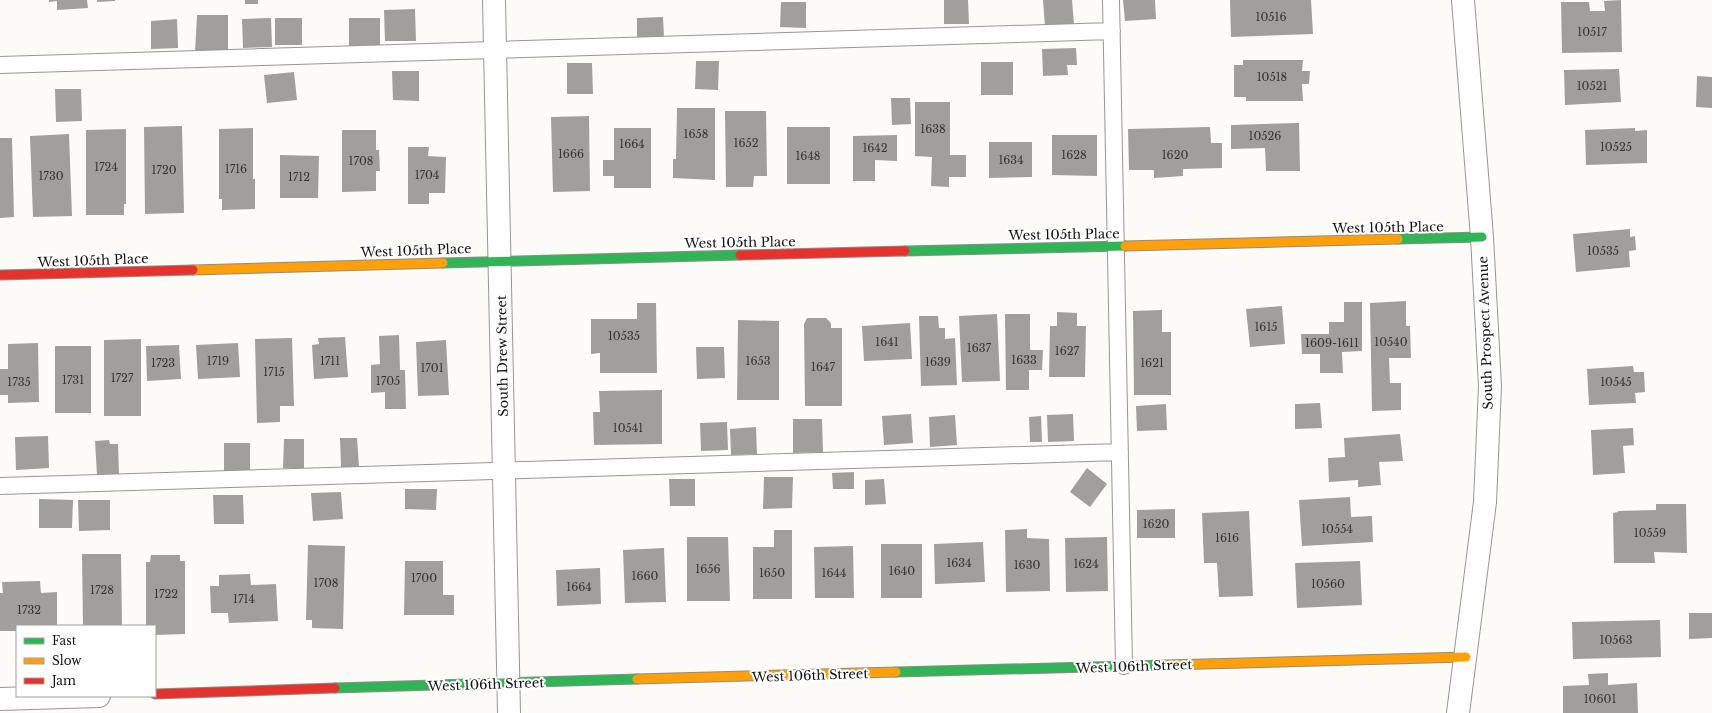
<svg xmlns="http://www.w3.org/2000/svg" width="1712" height="713" font-family="'Libre Baskerville',serif">
<rect width="100%" height="100%" fill="#fdfbf7"/>
<path fill="#a19f9c" d="M49,0H87L88,8L57,10V1L49,2Z
M97,0H115V1L97,2Z
M245,0H258V4H245Z
M944,0H968L969,24H944Z
M1043,0H1072L1074,24L1045,26Z
M1123,0H1155L1156,19L1125,21Z
M1230,0H1311L1313,34L1231,37Z
M1621,0L1622,52L1562,53L1561,2H1589L1590,11H1605L1604,1Z
M781,2H806V28L780,27Z
M415,9L416,41H385L384,10Z
M197,15H228V53H195Z
M663,17L664,38H637V18Z
M271,18L272,47L243,48L242,19Z
M275,18H302V45H275Z
M349,18H380V48L349,49Z
M177,19L178,48L151,49V21Z
M1076,48L1077,65H1067L1068,75L1043,76L1042,49Z
M1243,60H1303L1302,71H1310L1309,84H1302L1303,101H1246V97H1234V65H1243Z
M696,61H719L718,90L695,89Z
M981,62H1013V95H981Z
M567,63H592L593,94H567Z
M1619,69L1621,102L1565,105L1564,70Z
M392,71H419V101L393,100Z
M294,72L297,100L267,103L264,75Z
M1697,76L1712,77V108L1696,107Z
M55,89H81L82,121L56,122Z
M891,98H910L911,124L892,125Z
M915,102H950V155H966V177H949V187L931,186L932,157L915,156Z
M677,108H715V180L673,178V159H676Z
M725,111H766L767,176H754L753,187H726Z
M589,116L590,191L553,192L551,117Z
M1299,123L1300,171H1266L1265,148L1231,149V125Z
M182,126L184,213L145,214L144,127Z
M787,127H830V184H787Z
M1210,127L1211,143H1222V168L1183,169V176L1154,178V170H1129L1128,129Z
M253,128V179H255V209L222,210V199H219V129Z
M614,128H651V188H614V176H603V160H614Z
M1635,128V131L1647,130V163L1586,165L1585,130Z
M126,129V204H124V215H86V130Z
M342,130H376V150H379L380,171H376V191L342,192Z
M69,134L72,216L33,217L30,136Z
M897,135V161L875,160V181H853V136Z
M1052,135H1097V176L1052,175Z
M0,138H12L14,217L0,218Z
M989,142H1032V177L989,178Z
M408,147H429L428,156L446,157L445,193H429V204H408Z
M280,155L319,156L318,198H280Z
M1630,229V237L1635,236L1636,250L1629,251L1630,267L1576,272L1573,234Z
M1406,301V326H1410L1411,358H1389L1390,383H1401V410L1372,411L1370,303Z
M1344,302H1362V351L1342,352L1343,373H1320V354H1302L1301,334H1329V322H1344Z
M637,303H656L657,373H600V353L591,354V319H637Z
M1282,306L1285,344L1250,347L1246,309Z
M1162,310V332H1171V395H1134L1133,311Z
M1057,312L1077,313V326H1086L1085,377H1049L1050,326H1057Z
M997,314L1000,381L962,382L959,316Z
M1005,314H1030V350H1043L1042,370H1029V390H1006Z
M919,316H938L939,328H945V339L955,338L957,385L921,386Z
M807,318H826L831,323V328H842V406H805L804,324Z
M738,320L779,321V400H737Z
M910,323L912,359L864,361L862,326Z
M399,335L400,370H405L406,409H385V392L371,393V365L380,364L379,336Z
M345,337L348,377L314,379L312,345L319,344L318,338Z
M292,338L294,406H280V422L257,423L255,339Z
M141,339V416H104V340Z
M446,340L449,395L418,396L416,342Z
M38,343L39,402L8,403V395H0V369H8V344Z
M238,343L240,377L198,379L196,345Z
M179,345L181,379L147,381L146,346Z
M55,346H91V413H55Z
M696,347H724L725,378L697,379Z
M1633,366L1634,372H1644L1645,392L1635,393L1636,403L1589,405L1587,369Z
M662,390V444L594,445L593,412H600L599,391Z
M1320,403L1322,428L1295,429V404Z
M1166,404L1167,430L1137,431L1136,406Z
M911,414L913,443L884,445L882,416Z
M1073,414L1074,441L1048,442L1047,415Z
M955,415L957,445L930,447L929,417Z
M1041,416L1042,442H1030L1029,417Z
M793,419H822L823,452L793,453Z
M727,422L728,450L701,451L700,423Z
M756,427L757,454L731,455L730,429Z
M1633,428L1634,445L1623,446L1625,473L1593,475L1591,430Z
M1400,434L1403,461L1379,462L1381,485L1358,487V480L1329,482L1328,458L1345,457L1344,438Z
M48,436L49,468L16,470L15,437Z
M340,438H357L359,467H341Z
M284,439H304V469L283,468Z
M109,440L110,444H118L119,474L97,475L95,441Z
M224,443H250V472H224Z
M1087,468L1107,484L1090,507L1070,492Z
M854,472V489H833L832,473Z
M764,477H793L792,508L763,509Z
M669,479H695V506H670Z
M884,479L886,504L865,505V480Z
M405,489H437L436,510L405,509Z
M341,492L343,519L313,521L311,493Z
M213,495H243L244,524H214Z
M1350,497L1351,517L1372,516L1373,542L1302,546L1299,500Z
M39,499L73,500L72,528H39Z
M78,500H110V530L79,531Z
M1656,504H1686L1687,553L1654,552L1655,563H1614L1613,513L1618,512V511L1656,510Z
M1175,509V538H1137V510Z
M1249,511L1253,596L1219,597L1217,563H1204L1202,513Z
M1027,529V538L1049,539L1050,591L1006,592L1005,530Z
M774,530H792V599H753V547H774Z
M687,537H728L730,601H687Z
M1107,537L1108,591L1066,592L1065,538Z
M983,542L985,582L935,584L934,544Z
M881,544H922V598H881Z
M308,545L345,546L343,629L312,628V620H306Z
M853,546L854,598H815L814,547Z
M664,548L666,602L625,603L623,550Z
M82,554H121L122,626H83Z
M151,555H180V561H185V634L155,635V626H146V562H150Z
M405,561H443V595H454V615H404Z
M1360,561L1362,605L1297,608L1295,563Z
M600,568L601,604L557,606L556,570Z
M250,574L251,585L276,584L278,621L229,623L228,613H211L210,586H219V575Z
M40,581L41,593L57,592V626H17V631H0V593H3L2,582Z
M1689,613H1712V638L1689,639Z
M1660,620L1661,657L1573,659L1572,622Z
M1608,673V685L1637,683L1638,713H1563V686L1589,685L1588,674Z"/>
<g fill="none" stroke-linecap="round" stroke-linejoin="round">
<g stroke="#979695" stroke-width="18">
<path id="lane" d="M1111,0L1124,666
M0,65L1112,31
M0,486L1120,452"/>
</g>
<g stroke="#979695" stroke-width="24">
<path id="street" d="M494,0L509,713
M0,699L99,696
M1458,713L1485,502L1490,386L1482,237L1463,0"/>
</g>
<g stroke="#8e8d8b" stroke-width="11">
<path id="fast" d="M1398,239L1482,237
M905,251L1125,246
M443,263L740,255
M896,672L1165,665
M335,688L637,679"/>
</g>
<g stroke="#8e8d8b" stroke-width="11">
<path id="slow" d="M1125,246L1398,239
M193,270L443,263
M1165,665L1466,657
M637,679L896,672"/>
</g>
<g stroke="#8e8d8b" stroke-width="11">
<path id="jam" d="M740,255L905,251
M0,275L193,270
M155,694L335,688"/>
</g>
<use href="#lane" stroke="#fffefe" stroke-width="16"/>
<use href="#street" stroke="#fffefe" stroke-width="22"/>
<use href="#fast" stroke="#30b455" stroke-width="9"/>
<use href="#slow" stroke="#ff9f0a" stroke-width="9"/>
<use href="#jam" stroke="#e5322d" stroke-width="9"/>
</g>
<g text-anchor="middle" stroke-width="4" stroke-linejoin="round" paint-order="stroke">
<g font-size="11" fill="#353434">
<text x="1271" y="21">10516</text>
<text x="1592" y="36">10517</text>
<text x="1272" y="81">10518</text>
<text x="1592" y="90">10521</text>
<text x="933" y="133">1638</text>
<text x="696" y="138">1658</text>
<text x="1265" y="140">10526</text>
<text x="746" y="147">1652</text>
<text x="632" y="148">1664</text>
<text x="1616" y="151">10525</text>
<text x="875" y="152">1642</text>
<text x="571" y="158">1666</text>
<text x="1074" y="159">1628</text>
<text x="1175" y="159">1620</text>
<text x="808" y="160">1648</text>
<text x="1011" y="164">1634</text>
<text x="361" y="165">1708</text>
<text x="106" y="171">1724</text>
<text x="236" y="173">1716</text>
<text x="164" y="174">1720</text>
<text x="427" y="179">1704</text>
<text x="51" y="180">1730</text>
<text x="299" y="181">1712</text>
<text x="1603" y="255">10535</text>
<text x="1266" y="331">1615</text>
<text x="624" y="340">10535</text>
<text x="887" y="346">1641</text>
<text x="1391" y="346">10540</text>
<text x="1332" y="347">1609-1611</text>
<text x="979" y="352">1637</text>
<text x="1067" y="355">1627</text>
<text x="1024" y="364">1633</text>
<text x="218" y="365">1719</text>
<text x="330" y="365">1711</text>
<text x="758" y="365">1653</text>
<text x="938" y="366">1639</text>
<text x="163" y="367">1723</text>
<text x="1152" y="367">1621</text>
<text x="823" y="371">1647</text>
<text x="432" y="372">1701</text>
<text x="274" y="376">1715</text>
<text x="122" y="382">1727</text>
<text x="73" y="384">1731</text>
<text x="388" y="385">1705</text>
<text x="19" y="386">1735</text>
<text x="1616" y="386">10545</text>
<text x="628" y="432">10541</text>
<text x="1156" y="528">1620</text>
<text x="1337" y="533">10554</text>
<text x="1650" y="537">10559</text>
<text x="1227" y="542">1616</text>
<text x="959" y="567">1634</text>
<text x="1086" y="568">1624</text>
<text x="1027" y="569">1630</text>
<text x="708" y="573">1656</text>
<text x="902" y="575">1640</text>
<text x="772" y="577">1650</text>
<text x="834" y="577">1644</text>
<text x="645" y="580">1660</text>
<text x="424" y="582">1700</text>
<text x="326" y="587">1708</text>
<text x="1328" y="588">10560</text>
<text x="579" y="591">1664</text>
<text x="102" y="594">1728</text>
<text x="166" y="598">1722</text>
<text x="244" y="603">1714</text>
<text x="29" y="614">1732</text>
<text x="1616" y="644">10563</text>
<text x="1600" y="703">10601</text>
</g>
<g font-size="13" fill="#111" stroke="#fff">
<text transform="translate(1388 227) rotate(-1)" y="5">West 105th Place</text>
<text transform="translate(1064 234) rotate(-1)" y="5">West 105th Place</text>
<text transform="translate(740 242) rotate(-1)" y="5">West 105th Place</text>
<text transform="translate(416 250) rotate(-2)" y="5">West 105th Place</text>
<text transform="translate(93 260) rotate(-2)" y="5">West 105th Place</text>
<text transform="translate(1485 333) rotate(-92)" y="5">South Prospect Avenue</text>
<text transform="translate(502 356) rotate(-91)" y="5">South Drew Street</text>
<text transform="translate(1134 666) rotate(-2)" y="5">West 106th Street</text>
<text transform="translate(810 675) rotate(-2)" y="5">West 106th Street</text>
<text transform="translate(486 684) rotate(-2)" y="5">West 106th Street</text>
</g>
</g>
<rect x="16" y="625" width="140" height="72" fill="#ffffff" stroke="#a0a0a0"/>
<rect x="24" y="638" width="20" height="6" fill="#30b455" stroke="#a0a0a0"/>
<text x="52" y="645" font-size="12" fill="#111111">Fast</text>
<rect x="24" y="658" width="20" height="6" fill="#ff9f0a" stroke="#a0a0a0"/>
<text x="52" y="665" font-size="12" fill="#111111">Slow</text>
<rect x="24" y="678" width="20" height="6" fill="#e5322d" stroke="#a0a0a0"/>
<text x="52" y="685" font-size="12" fill="#111111">Jam</text>
</svg>
